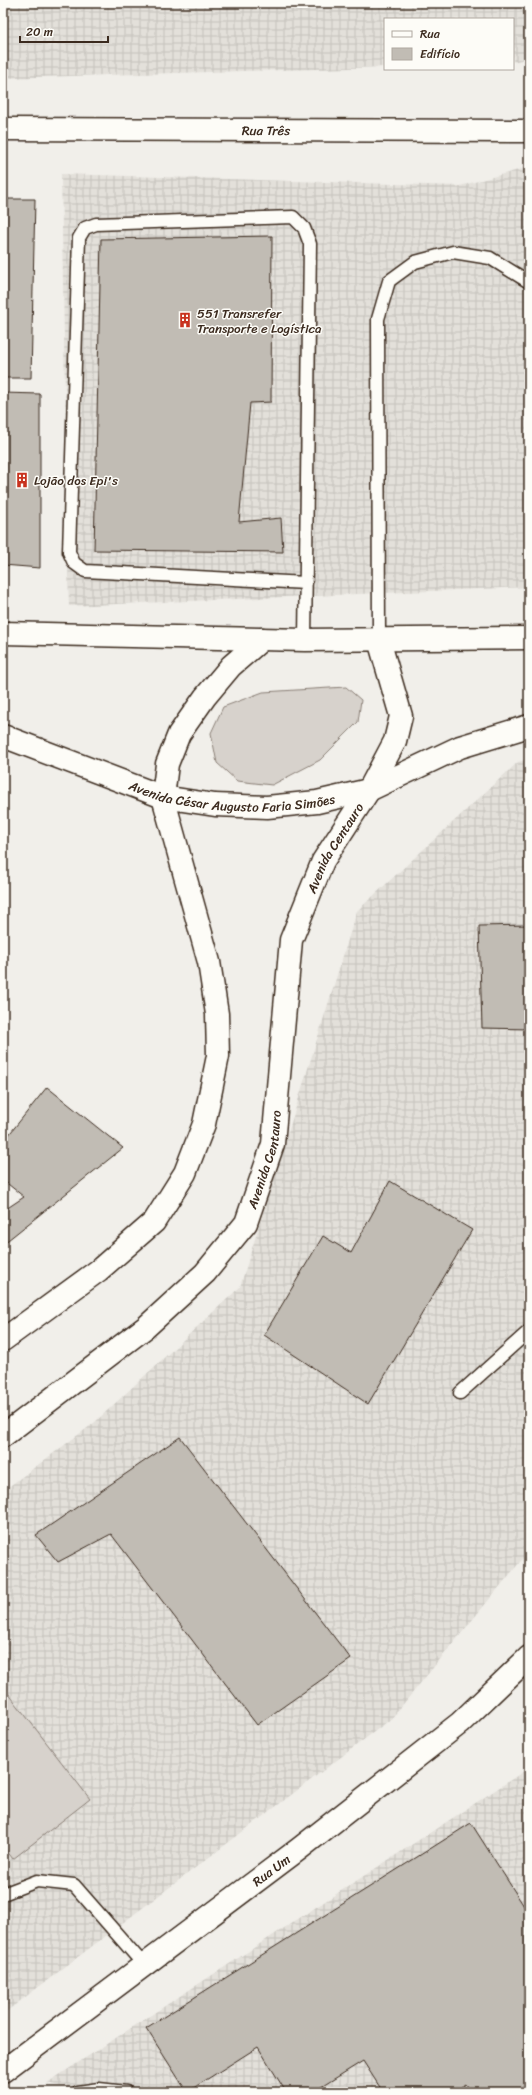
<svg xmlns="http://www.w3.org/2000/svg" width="532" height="2095" font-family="Sriracha,sans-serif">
<defs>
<pattern id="industrial-grid" width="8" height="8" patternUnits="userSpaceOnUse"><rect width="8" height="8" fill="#e3e0da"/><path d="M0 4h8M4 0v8" fill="none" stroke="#c4c0bb"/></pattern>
</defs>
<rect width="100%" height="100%" fill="#f1efea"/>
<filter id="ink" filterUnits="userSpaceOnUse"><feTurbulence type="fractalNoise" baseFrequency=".025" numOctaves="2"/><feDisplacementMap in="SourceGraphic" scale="8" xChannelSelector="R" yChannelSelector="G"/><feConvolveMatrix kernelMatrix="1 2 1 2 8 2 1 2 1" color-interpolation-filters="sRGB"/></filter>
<g filter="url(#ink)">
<path fill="url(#industrial-grid)" d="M3,3H529V58L513,62V19H385V67L3,78Z
M529,167V587L69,606L61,174L460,186Z
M529,759V1551L391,1719L3,2014V1491L94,1423L240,1287L357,911L518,762Z
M529,1768V2092H83L47,2083Z"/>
<path fill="#d7d2cc" stroke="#897e75" d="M346,687L361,700L358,722L320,760L272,785L237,781L217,763L211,733L223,707L263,692Z
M8,1693L90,1799L13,1859L3,1846V1697Z"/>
<path fill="#c1bcb4" stroke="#3b2a1e" d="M3,199H35L31,378H3Z
M272,236L271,402L250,403L239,522L281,518L283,552L94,550L101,239Z
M3,393L40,394V568L3,565Z
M529,925V1029L482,1028L479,926Z
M47,1087L123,1148L3,1244V1211L24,1197L3,1180V1142Z
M390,1181L472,1230L368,1404L264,1335L323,1236L351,1253Z
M180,1437L351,1659L257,1725L111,1534L58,1562L36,1535Z
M471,1823L529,1914V2092H471L466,2084L454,2092H383L363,2061L313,2092H286L258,2047L187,2092L146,2028Z"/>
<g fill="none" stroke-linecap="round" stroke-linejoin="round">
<g stroke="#3b2a1e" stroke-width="15">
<path id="service" d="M305,640L310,244L304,228L293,217L96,224L85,228L79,238L69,552L74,563L85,571L306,583
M379,640L378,319L389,281L415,262L453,252L490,258L529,282
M460,1393L529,1331
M3,1894L37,1881L74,1885L144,1965
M78,2092L99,2089L126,2092"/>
</g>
<g stroke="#3b2a1e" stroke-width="25">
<g id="minor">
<path id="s1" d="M3,129L529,131"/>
<path id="s2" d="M3,2071L299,1849L460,1723L529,1657"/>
</g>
</g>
<g stroke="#3b2a1e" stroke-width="25">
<g id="tertiary">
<path d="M3,633L305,640L529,638"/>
<path id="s3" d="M3,736L163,797L215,805L267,807L317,802L369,790L460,747L529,726"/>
<path d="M3,1340L99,1270L154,1222L185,1173L204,1124L218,1056L217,1014L209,962L163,797L167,764L179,734L205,697L231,666L262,639"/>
<path id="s4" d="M3,1436L146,1327L205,1273L246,1223L273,1144L291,940L323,861L369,790L395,741L401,716L379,640"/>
</g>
</g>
<use href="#service" stroke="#fdfcf7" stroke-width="12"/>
<use href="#minor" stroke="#fdfcf7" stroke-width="22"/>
<use href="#tertiary" stroke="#fdfcf7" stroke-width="22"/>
</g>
</g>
<defs>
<g id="building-bare" transform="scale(1.2)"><path d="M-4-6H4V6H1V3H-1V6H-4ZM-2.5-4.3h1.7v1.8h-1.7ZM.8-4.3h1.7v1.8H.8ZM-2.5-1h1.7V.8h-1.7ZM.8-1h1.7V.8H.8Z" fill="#c8321e" stroke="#fdfcf7" stroke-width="2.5" paint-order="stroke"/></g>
</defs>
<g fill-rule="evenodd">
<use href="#building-bare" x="185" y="320"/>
<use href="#building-bare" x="22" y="480"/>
</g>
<g text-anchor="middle" stroke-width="3" stroke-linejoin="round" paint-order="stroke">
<g font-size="13" fill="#3b2a1e" stroke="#fdfcf7">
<text dy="5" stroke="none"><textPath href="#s1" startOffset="263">Rua Três</textPath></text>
<text dy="5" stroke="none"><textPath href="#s3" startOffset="240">Avenida César Augusto Faria Simões</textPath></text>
<text dy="5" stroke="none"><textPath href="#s4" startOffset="715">Avenida Centauro</textPath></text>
<text dy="5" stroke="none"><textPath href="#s4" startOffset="391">Avenida Centauro</textPath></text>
<text dy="5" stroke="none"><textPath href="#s2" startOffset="335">Rua Um</textPath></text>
</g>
<g font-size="13" fill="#3b2a1e" stroke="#fdfcf7" text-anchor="start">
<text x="197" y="318">551 Transrefer<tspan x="197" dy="15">Transporte e Logística</tspan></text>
<text x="34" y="485">Lojão dos Epi's</text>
</g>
</g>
<rect width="532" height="2095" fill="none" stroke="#fdfcf7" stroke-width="16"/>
<rect x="8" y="8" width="516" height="2079" fill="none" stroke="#3b2a1e" stroke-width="1.5" filter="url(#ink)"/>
<rect x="384" y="18" width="130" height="52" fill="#fdfcf7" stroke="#afa8a0"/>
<rect x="392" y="31" width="20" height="6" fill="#fdfcf7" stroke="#afa8a0"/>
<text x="420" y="38" font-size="12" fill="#3b2a1e">Rua</text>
<rect x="392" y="48" width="20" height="12" fill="#c1bcb4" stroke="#afa8a0"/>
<text x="420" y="58" font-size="12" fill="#3b2a1e">Edifício</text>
<path d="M20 36v6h88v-6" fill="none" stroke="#3b2a1e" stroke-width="2"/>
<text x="26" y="36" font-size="12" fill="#3b2a1e" stroke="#fdfcf7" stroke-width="3" paint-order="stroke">20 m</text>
</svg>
